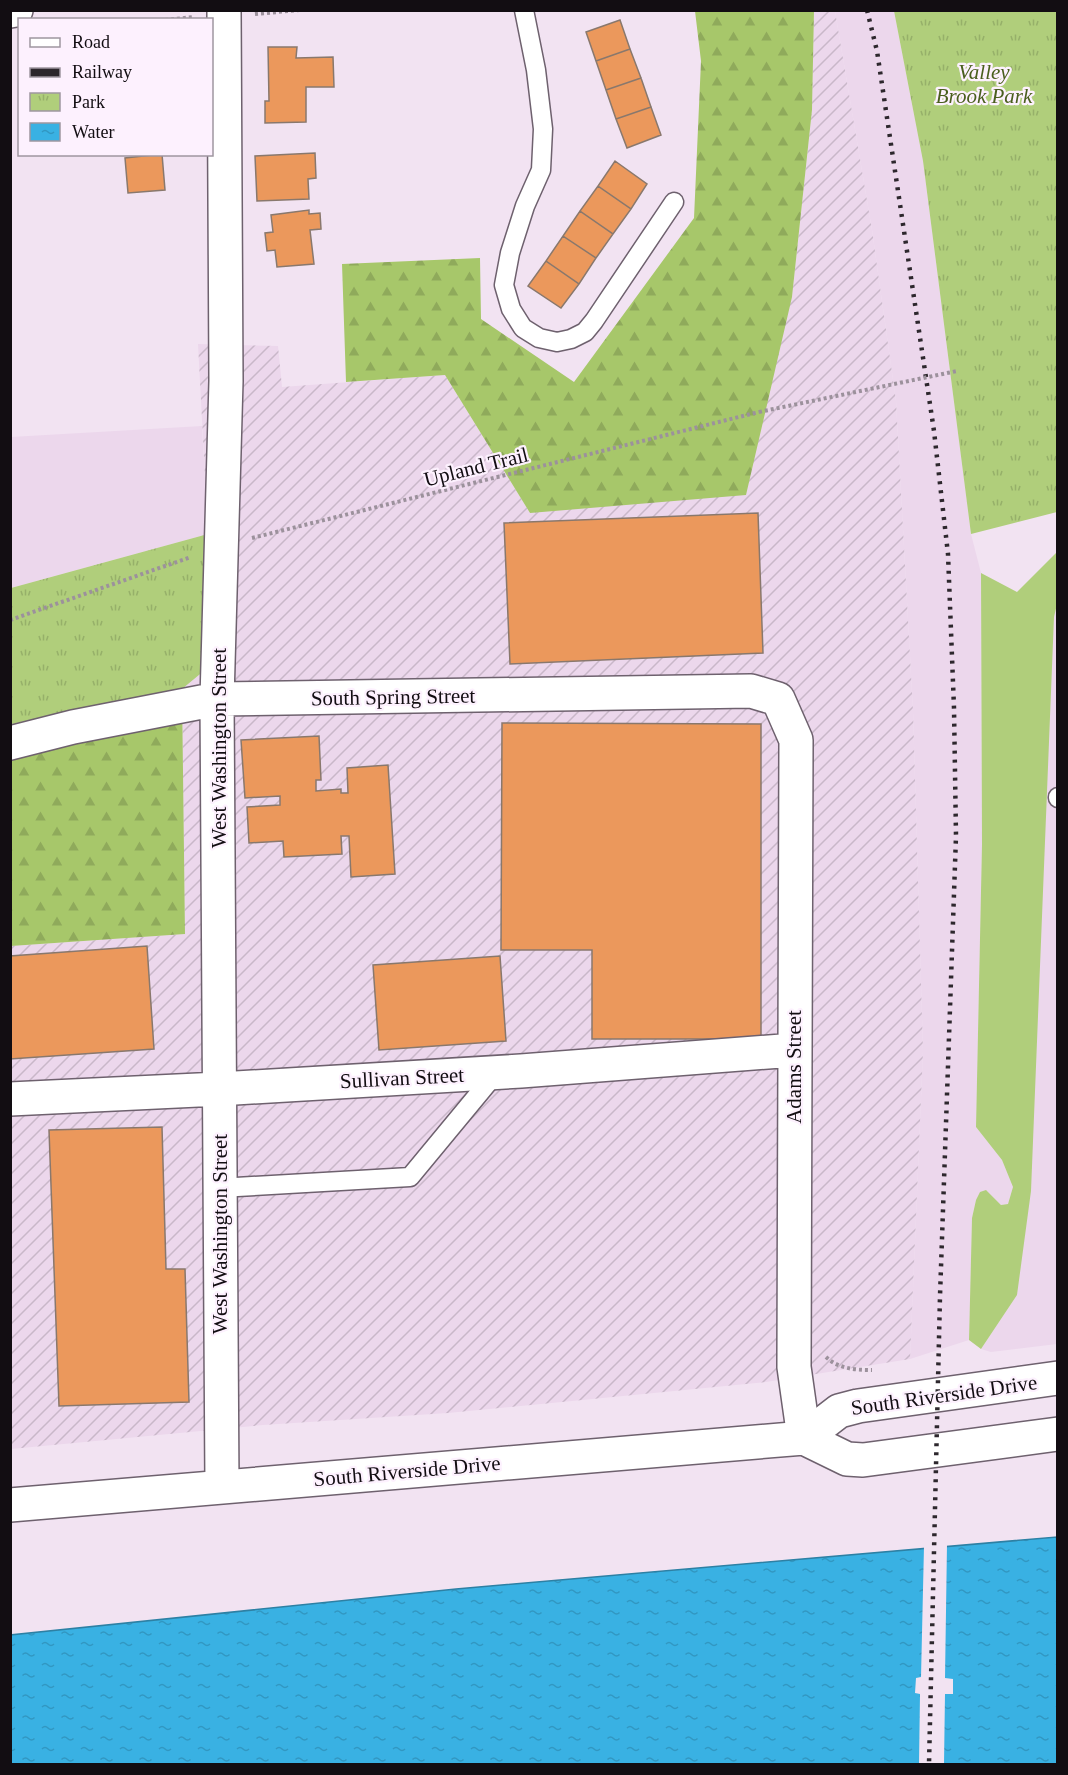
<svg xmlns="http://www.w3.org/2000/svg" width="1068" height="1775" font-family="Georgia,serif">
<defs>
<pattern id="industrial-furrows" width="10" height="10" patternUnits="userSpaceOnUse" patternTransform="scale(1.5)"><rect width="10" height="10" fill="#ecd7ec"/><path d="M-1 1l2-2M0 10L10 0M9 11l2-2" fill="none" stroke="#c9b7c9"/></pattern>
<pattern id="forest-firs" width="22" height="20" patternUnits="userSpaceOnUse" patternTransform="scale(1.5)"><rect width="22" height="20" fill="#a7c76a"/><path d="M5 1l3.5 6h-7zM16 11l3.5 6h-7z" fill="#8faa5b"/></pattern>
<pattern id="park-tufts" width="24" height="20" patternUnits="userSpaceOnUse" patternTransform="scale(1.5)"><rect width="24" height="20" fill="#b0ce7b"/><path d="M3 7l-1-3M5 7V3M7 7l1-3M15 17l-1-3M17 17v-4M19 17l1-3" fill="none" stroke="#96b069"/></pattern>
<pattern id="water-ripples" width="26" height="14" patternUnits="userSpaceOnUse" patternTransform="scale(1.5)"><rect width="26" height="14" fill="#39b1e3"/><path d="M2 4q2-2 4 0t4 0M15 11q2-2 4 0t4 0" fill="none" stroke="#3197c2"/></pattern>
</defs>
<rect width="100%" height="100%" fill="#f2e3f2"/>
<path fill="#ecd7ec" d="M835,11H894L923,161L971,534L981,573L982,844L976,1127L1002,1160L1013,1187L1008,1204L1001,1205L986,1191L976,1200L972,1218L969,1340L910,1359L923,1051L913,711L896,401L872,230Z
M202,426L208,534L11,588V437Z
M1057,600V1344L991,1352L981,1349L1017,1295L1054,617Z"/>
<path fill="url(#industrial-furrows)" d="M814,11H835L872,230L896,401L913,711L923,1051L910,1359L766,1382L448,1413L263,1425L11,1449V946L185,934L182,689L205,670L208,534L198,344L278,346L282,387L445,375L530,513L792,297L812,110Z"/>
<path fill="#b0ce7b" d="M1057,552L1058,600L1054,617L1031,1191L1017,1295L981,1349L969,1340L972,1218L976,1200L980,1192L986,1190L1001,1205L1008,1204L1013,1187L1002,1160L976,1127L982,844L981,573L1017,592Z"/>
<path fill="url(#forest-firs)" d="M695,11H814L812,110L792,297L746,495L530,513L445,375L346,382L342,264L480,258L481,319L574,382L694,218L701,61Z
M182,689L185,934L11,946V724Z"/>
<path fill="url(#park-tufts)" d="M894,11H1057V512L971,534L923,161Z
M208,534L205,670L182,689L11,724V588Z"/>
<path fill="url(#water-ripples)" stroke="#2d80a4" stroke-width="1.5" d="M1057,1537V1764H11L10,1635L456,1589Z"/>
<path fill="#f2e3f2" d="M947,1544L945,1678L953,1679V1694H945L944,1764H919L920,1694L915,1693L916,1678L921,1677L924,1546Z"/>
<path fill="#eb985c" stroke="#89786d" stroke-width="1.5" d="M620,20L630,49L596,61L586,32Z
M268,47H297L296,58L333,57L334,87H306V122L265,123V101H269Z
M630,49L641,78L606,90L596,61Z
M641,78L651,107L616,119L606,90Z
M651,107L661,135L627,148L616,119Z
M315,153L316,178L308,179L309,199L257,201L255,156Z
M162,154L165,190L128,193L125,158Z
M615,161L647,184L631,209L598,186Z
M598,186L631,209L613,234L580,211Z
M309,210V214L320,213L321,229L310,230L314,264L277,267L275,250L267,251L265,233L273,232L271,215Z
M580,211L613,234L596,258L563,236Z
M563,236L596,258L579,284L546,261Z
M546,261L579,284L561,308L528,286Z
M758,513L763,653L510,664L504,523Z
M502,723L761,724V1039H592V950H501Z
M319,736L321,780H316V791L341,789V793H348L347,768L388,765L395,874L351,877L349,836H341L342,854L284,857L283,841L249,843L247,807L280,805V796L245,798L241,740Z
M147,946L154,1049L10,1059V956Z
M500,956L506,1041L379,1050L373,965Z
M162,1127L166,1269H185L189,1402L59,1406L49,1130Z"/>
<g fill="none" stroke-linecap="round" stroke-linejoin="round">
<g stroke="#6e616e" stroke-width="21">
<path id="service" d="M524,10L536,70L543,129L541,170L525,206L510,253L504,285L511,309L523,328L539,338L557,342L571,339L585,332L594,321L674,202
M1058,797V798
M219,1188L410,1177L496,1073"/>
</g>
<g stroke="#6e616e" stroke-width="36">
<path id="minor" d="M10,11L16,10
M10,743L73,727L217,699L751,691L778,699L796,740L794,1367L804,1438
M10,1099L219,1089L521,1071L794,1050
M222,1486L217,699L226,381L224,10"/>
</g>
<g stroke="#6e616e" stroke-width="36">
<path id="trunk" d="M804,1438L839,1411L858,1406L1058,1378
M10,1505L804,1438L847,1459L863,1460L1058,1434"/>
</g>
<path stroke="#9c919c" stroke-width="4" stroke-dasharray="3 3" stroke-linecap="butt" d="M255,14L300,10
M165,20L194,17
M252,538L759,412
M10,620L191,557
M826,1357C839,1369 855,1370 872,1370"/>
<use href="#service" stroke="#fff" stroke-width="18"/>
<use href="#minor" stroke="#fff" stroke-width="33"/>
<use href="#trunk" stroke="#fff" stroke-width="33"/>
<path stroke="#2d272d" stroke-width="4.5" stroke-dasharray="3 6" stroke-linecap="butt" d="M867,10L877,51L934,431L948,554L954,708L956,836L940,1296L929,1764"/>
<path stroke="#9c919c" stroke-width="4" stroke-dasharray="3 3" stroke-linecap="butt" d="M759,412L957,371"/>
</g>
<g text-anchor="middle" stroke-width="4.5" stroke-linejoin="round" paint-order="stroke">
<g font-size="21" font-style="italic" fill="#4a5f1e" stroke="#fdf1fe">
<text x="984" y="79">Valley<tspan x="984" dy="24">Brook Park</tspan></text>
</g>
<g font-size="21" fill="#120d12" stroke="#fdf1fe">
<text transform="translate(476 467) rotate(-14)" y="7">Upland Trail</text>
<text transform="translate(393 697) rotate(-1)" y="7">South Spring Street</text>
<text transform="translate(219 748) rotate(-90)" y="7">West Washington Street</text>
<text transform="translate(794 1067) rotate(-90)" y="7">Adams Street</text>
<text transform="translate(402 1078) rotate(-3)" y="7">Sullivan Street</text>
<text transform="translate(220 1234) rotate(-90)" y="7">West Washington Street</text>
<text transform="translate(944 1395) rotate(-8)" y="7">South Riverside Drive</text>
<text transform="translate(407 1471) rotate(-5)" y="7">South Riverside Drive</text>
</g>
</g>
<rect width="1068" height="1775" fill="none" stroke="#120d12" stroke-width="24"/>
<rect x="18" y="18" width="195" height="138" fill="#fdf1fe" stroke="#9f96a0" stroke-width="1.5"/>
<rect x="30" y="38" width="30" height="9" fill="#ffffff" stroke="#9f96a0" stroke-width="1.5"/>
<text x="72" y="48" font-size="18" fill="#120d12">Road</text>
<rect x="30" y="68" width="30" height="9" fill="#2d272d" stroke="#9f96a0" stroke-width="1.5"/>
<text x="72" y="78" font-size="18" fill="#120d12">Railway</text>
<rect x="30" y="93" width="30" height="18" fill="url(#park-tufts)" stroke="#9f96a0" stroke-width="1.5"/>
<text x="72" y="108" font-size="18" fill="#120d12">Park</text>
<rect x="30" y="123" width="30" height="18" fill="url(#water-ripples)" stroke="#9f96a0" stroke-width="1.5"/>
<text x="72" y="138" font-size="18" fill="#120d12">Water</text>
</svg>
